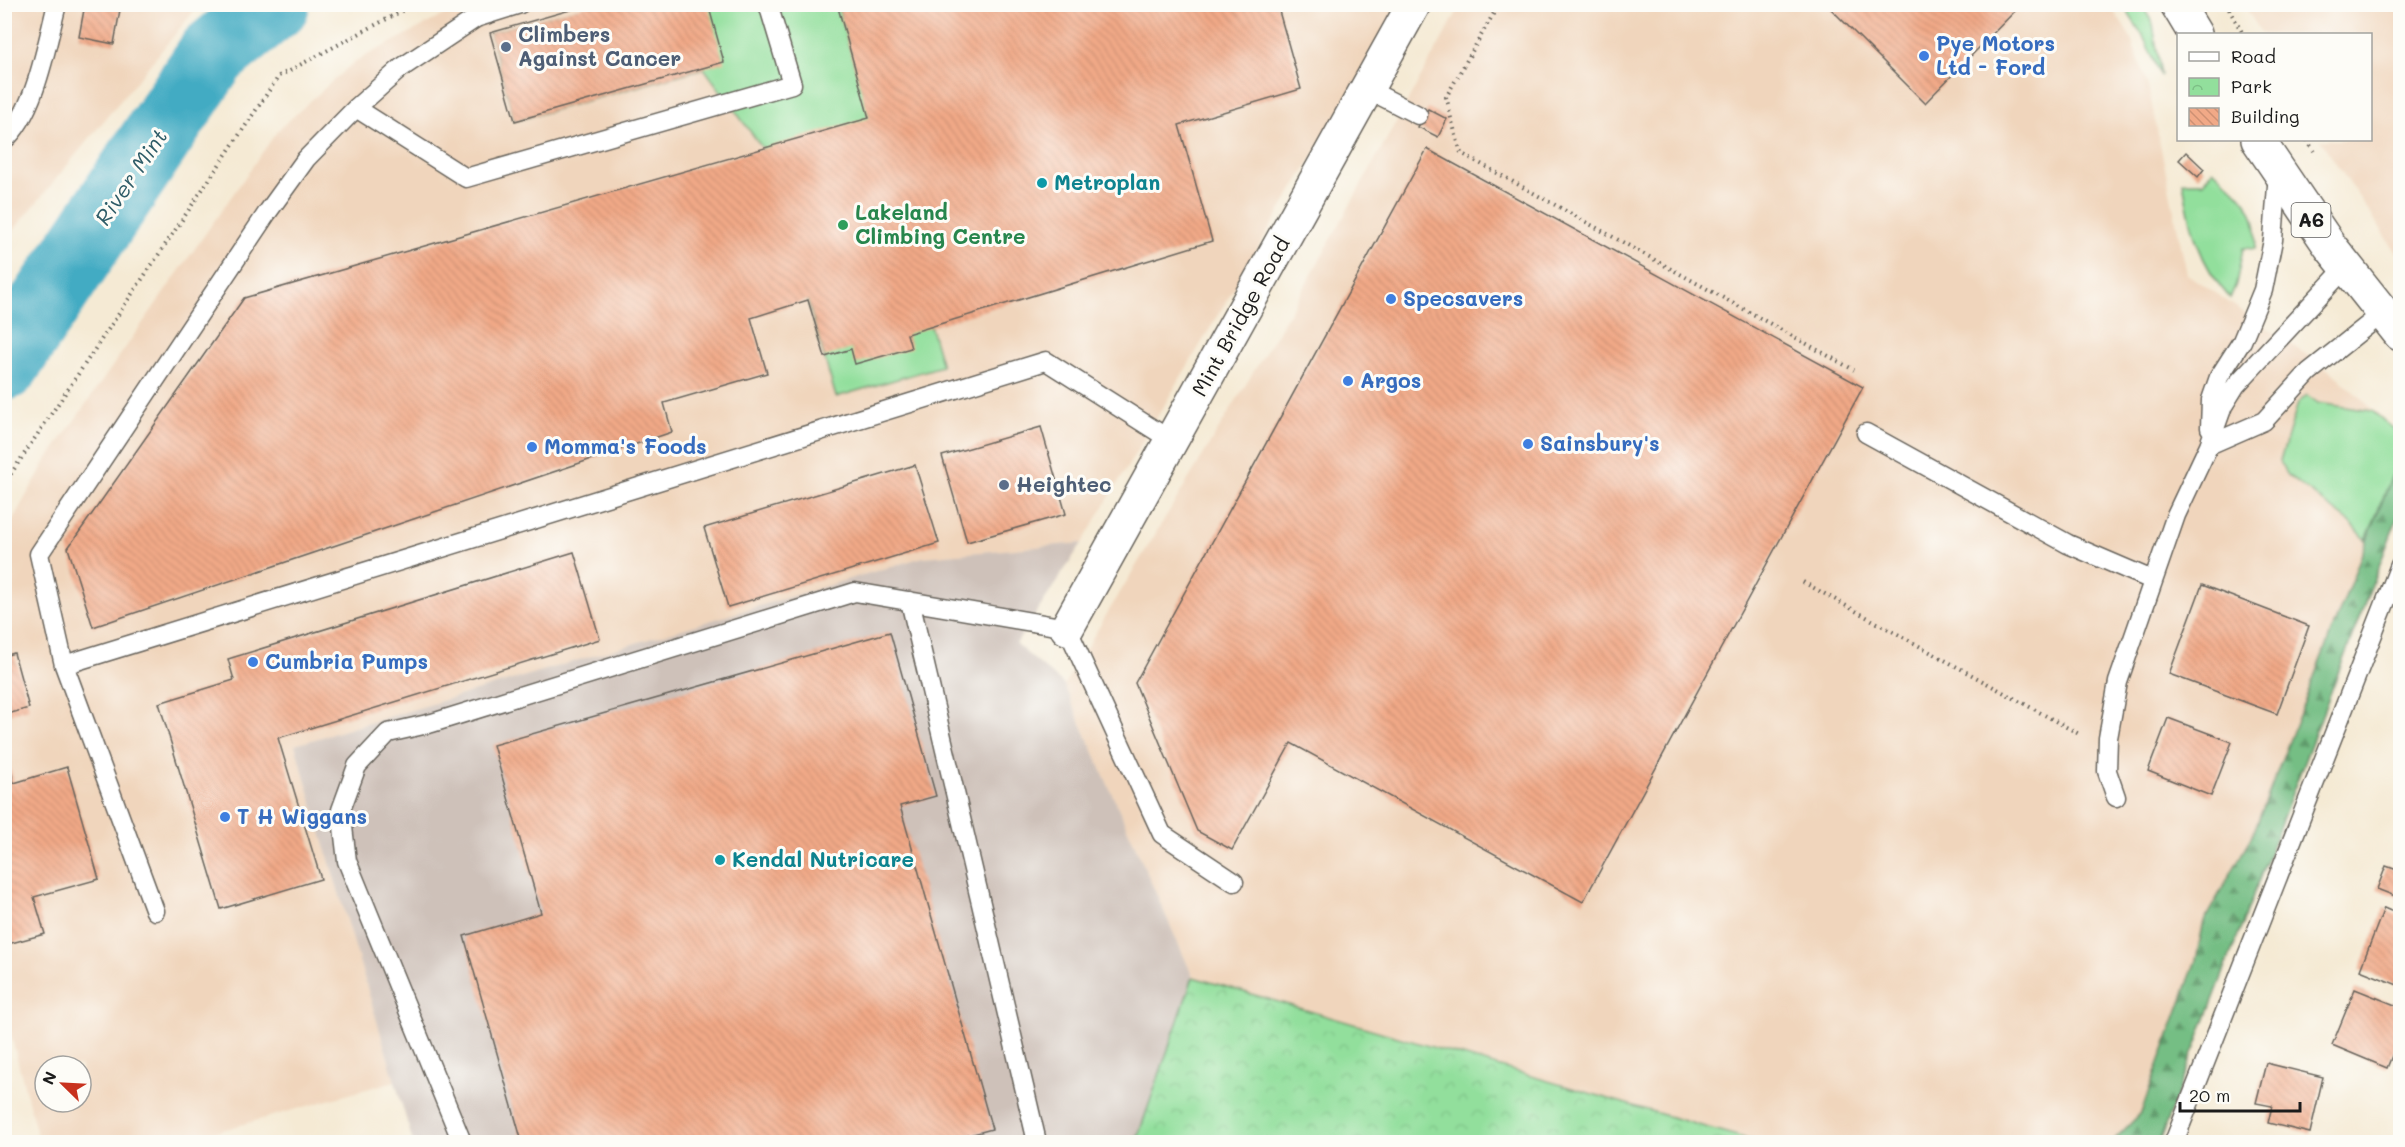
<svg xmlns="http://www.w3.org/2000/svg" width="2405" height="1147" font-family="Mali,sans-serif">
<defs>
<pattern id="forest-firs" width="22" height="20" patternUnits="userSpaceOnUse" patternTransform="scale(1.5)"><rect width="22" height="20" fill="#75be84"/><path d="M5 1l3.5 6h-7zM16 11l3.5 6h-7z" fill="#5f9a6b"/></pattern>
<pattern id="park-crowns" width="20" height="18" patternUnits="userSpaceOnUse" patternTransform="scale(1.5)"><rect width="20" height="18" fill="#92df9c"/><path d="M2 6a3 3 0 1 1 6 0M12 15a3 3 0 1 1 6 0" fill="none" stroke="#7dbf86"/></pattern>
<pattern id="building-back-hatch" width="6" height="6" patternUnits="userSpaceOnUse" patternTransform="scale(1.5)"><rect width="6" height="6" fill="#f1a987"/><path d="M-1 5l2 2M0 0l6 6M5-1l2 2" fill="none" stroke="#ce9174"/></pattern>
</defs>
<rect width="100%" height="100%" fill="#fdfcf7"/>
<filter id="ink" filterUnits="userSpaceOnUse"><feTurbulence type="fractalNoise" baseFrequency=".0167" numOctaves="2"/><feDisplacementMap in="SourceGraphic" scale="12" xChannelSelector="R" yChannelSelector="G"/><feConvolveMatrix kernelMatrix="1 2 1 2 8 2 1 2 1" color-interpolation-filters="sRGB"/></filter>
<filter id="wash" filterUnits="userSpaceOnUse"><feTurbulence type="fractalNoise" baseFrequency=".008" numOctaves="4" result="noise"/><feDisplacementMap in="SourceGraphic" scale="24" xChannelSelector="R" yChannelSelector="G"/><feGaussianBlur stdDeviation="1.35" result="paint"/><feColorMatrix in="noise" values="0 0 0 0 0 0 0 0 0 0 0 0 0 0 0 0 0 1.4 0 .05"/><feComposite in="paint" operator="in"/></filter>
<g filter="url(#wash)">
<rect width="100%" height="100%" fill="#f5ead4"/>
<path fill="#f0d5bc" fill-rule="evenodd" d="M5,5H199L5,241Z
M463,5H1403L1082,543L923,557L295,745L395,1081L181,1142H39L5,1013L4,535L46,461L278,130L354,62ZM45,1066H81V1102H45Z
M1461,5H2110L2130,36L2148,86L2187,274L2332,372L2400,434V511L2159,1142H1758L1193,977L1064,685L1303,290Z
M2244,5H2400V257L2320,140H2370V34H2262Z"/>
<path fill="#cec1b9" d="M1082,543L1016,644L1064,685L1193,977L1136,1142H413L295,745L923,557Z"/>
<path fill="#92df9c" stroke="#577e5c" stroke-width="1.5" d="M591,5H837L942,366L836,397L763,149L704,68L515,121L490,33Z
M2123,5H2142L2153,24L2161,76L2143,36Z
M2213,169C2241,196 2261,207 2255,249L2243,248L2236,284L2230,298C2198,262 2191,229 2183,182H2203Z
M2307,395L2318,403L2372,411L2400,434V468L2392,476L2366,540L2351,523L2286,474L2280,461L2298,403Z"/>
<path fill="url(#forest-firs)" stroke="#486d50" stroke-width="1.5" d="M2400,468V511L2159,1142H2112L2141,1113L2196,960L2204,921L2253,834L2392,476Z"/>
<path fill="url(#park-crowns)" stroke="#577e5c" stroke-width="1.5" d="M1193,977L1695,1124L1758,1142H1136Z"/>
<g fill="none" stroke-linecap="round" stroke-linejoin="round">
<path stroke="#43abc3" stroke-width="72" d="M4,365L213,54L274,4"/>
</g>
<g id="blocks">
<path fill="url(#building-back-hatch)" d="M85,4H121L114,44L79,37Z
M591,4H708L724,62L515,121L490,33Z
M837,4H1277L1301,89L1179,125L1212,241L907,334L911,348L855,364L851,349L825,357L808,300L751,318L767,373L664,403L672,432L93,627L68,548L244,298L869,118Z
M1826,4H2010L2016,10L1925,103Z
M1428,109L1447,119L1438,137L1418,127Z
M1427,149L1863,387L1583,902L1291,743L1232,850L1197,831L1135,683Z
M2186,152L2204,169L2198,177L2179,160Z
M1041,427L1066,514L967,542L942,456Z
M915,465L939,543L728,607L704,528Z
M574,552L600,639L278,738L321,879L221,909L159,703L234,680L228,659Z
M2202,585L2309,626L2277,714L2169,674Z
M890,632L936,796L900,806L992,1129L944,1142H522L464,936L541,913L493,745Z
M14,653L29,708L4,715V656Z
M2168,718L2232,742L2211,796L2148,771Z
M7,757L14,783L67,767L99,879L34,897L45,934L4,945Z
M2386,866L2400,871V898L2377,889Z
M2384,908L2400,915V986L2360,970Z
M2355,989L2400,1007V1036L2387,1068L2332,1045Z
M2266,1063L2323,1077L2310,1133L2268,1123L2272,1106L2256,1103Z"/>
</g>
</g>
<g filter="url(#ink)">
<use href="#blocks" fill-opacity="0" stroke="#68645c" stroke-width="1.5"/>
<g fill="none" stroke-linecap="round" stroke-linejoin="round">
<g stroke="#68645c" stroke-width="21">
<path id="lane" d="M520,4L476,18L401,68L356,108L306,159L267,213L39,554L64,665L1046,361L1172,441
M1367,89L1418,115
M356,108L466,178L792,84L768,4
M4,140C35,114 47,43 57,4
M2210,428L2211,400L2219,377L2242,341L2263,290L2273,240L2278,172
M1866,433L2068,544L2152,580
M2209,445L2264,421L2309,372L2383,313
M910,601L1037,1142
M64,665L155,911
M2116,797L2107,771L2108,738L2118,682L2176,515L2209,445L2223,406L2236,385L2346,267
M462,1142L347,861L341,810L357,766L388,733L432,723L855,592L1067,628L1162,834L1234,882
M2174,1142L2400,565"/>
</g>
<g stroke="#68645c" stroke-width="36">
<path id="street" d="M1067,628L1414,4"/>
</g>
<g stroke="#68645c" stroke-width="36">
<path id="highway" d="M2177,4L2195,34
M2258,140L2330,246L2400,334"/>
</g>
<path stroke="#68645c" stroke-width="4" stroke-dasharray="1.5 4.5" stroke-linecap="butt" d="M2226,4L2243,34
M1448,104L1446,97L1499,4
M1449,111L1461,153L1854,370
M2307,140L2314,151
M4,484L279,76L415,4
M1803,582L2079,734
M4,1138L5,1142"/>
<use href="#lane" stroke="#fff" stroke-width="18"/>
<use href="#street" stroke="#fff" stroke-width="33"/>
<use href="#highway" stroke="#fff" stroke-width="33"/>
</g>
</g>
<g fill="#5c6f8a" stroke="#fdfcf7" stroke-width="2">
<circle cx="506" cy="47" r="6"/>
<circle cx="1004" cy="485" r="6"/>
</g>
<g fill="#3f7fe0" stroke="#fdfcf7" stroke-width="2">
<circle cx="1924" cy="56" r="6"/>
<circle cx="1391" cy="299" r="6"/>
<circle cx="1348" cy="381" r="6"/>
<circle cx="1528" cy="444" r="6"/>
<circle cx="532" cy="447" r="6"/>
<circle cx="253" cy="662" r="6"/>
<circle cx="225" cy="817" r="6"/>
</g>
<g fill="#0f9aa8" stroke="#fdfcf7" stroke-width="2">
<circle cx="1042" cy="183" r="6"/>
<circle cx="720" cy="860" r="6"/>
</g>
<circle fill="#2e9e5b" stroke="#fdfcf7" stroke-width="2" cx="843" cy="225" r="6"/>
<g text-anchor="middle" stroke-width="6" stroke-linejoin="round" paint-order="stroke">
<rect fill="#fdfcf7" stroke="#605f5e" stroke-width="1.5" x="2291.5" y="203" width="39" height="34" rx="4.5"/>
<g font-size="20" font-weight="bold" fill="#1c1c1c">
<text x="2311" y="227">A6</text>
</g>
<g font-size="21" font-weight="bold" fill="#4e5e75" stroke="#fdfcf7" text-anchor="start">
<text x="518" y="42">Climbers<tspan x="518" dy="24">Against Cancer</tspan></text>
<text x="1016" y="492">Heightec</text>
</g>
<g font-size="21" font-weight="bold" fill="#366cbe" stroke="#fdfcf7" text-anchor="start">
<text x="1936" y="51">Pye Motors<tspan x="1936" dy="24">Ltd - Ford</tspan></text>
<text x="1403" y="306">Specsavers</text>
<text x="1360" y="388">Argos</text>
<text x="1540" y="451">Sainsbury's</text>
<text x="544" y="454">Momma's Foods</text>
<text x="265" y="669">Cumbria Pumps</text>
<text x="237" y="824">T H Wiggans</text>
</g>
<g font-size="21" font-weight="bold" fill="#0d838f" stroke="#fdfcf7" text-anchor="start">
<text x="1054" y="190">Metroplan</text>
<text x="732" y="867">Kendal Nutricare</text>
</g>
<g font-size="21" font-weight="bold" fill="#27864d" stroke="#fdfcf7" text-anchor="start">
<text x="855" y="220">Lakeland<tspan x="855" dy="24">Climbing Centre</tspan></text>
</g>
<g font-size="21" fill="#1c1c1c" stroke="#fdfcf7">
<text transform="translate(1241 317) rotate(-61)" y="7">Mint Bridge Road</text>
</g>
<g font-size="22" font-style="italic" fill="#2e5c67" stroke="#fdfcf7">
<text transform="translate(131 177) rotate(-56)" y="8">River Mint</text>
</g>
</g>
<rect width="2405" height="1147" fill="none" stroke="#fdfcf7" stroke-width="24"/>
<rect x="2177" y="33" width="195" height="108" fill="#fdfcf7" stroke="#a3a29f" stroke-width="1.5"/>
<rect x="2189" y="52" width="30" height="9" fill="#ffffff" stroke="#a3a29f" stroke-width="1.5"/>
<text x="2231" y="63" font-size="18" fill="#1c1c1c">Road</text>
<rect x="2189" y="78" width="30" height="18" fill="url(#park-crowns)" stroke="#a3a29f" stroke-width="1.5"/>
<text x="2231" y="93" font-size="18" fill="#1c1c1c">Park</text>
<rect x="2189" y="108" width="30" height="18" fill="url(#building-back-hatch)" stroke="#a3a29f" stroke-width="1.5"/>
<text x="2231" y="123" font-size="18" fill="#1c1c1c">Building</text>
<g transform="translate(63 1084) rotate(294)"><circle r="28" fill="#fdfcf7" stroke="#a3a29f" stroke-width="1.5"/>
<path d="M0-4.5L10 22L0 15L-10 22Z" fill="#c8321e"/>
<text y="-9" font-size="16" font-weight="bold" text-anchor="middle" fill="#1c1c1c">N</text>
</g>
<path d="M2180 1102v9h120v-9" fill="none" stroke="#1c1c1c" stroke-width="3"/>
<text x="2189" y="1102" font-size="18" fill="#1c1c1c" stroke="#fdfcf7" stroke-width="4.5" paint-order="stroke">20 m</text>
</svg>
